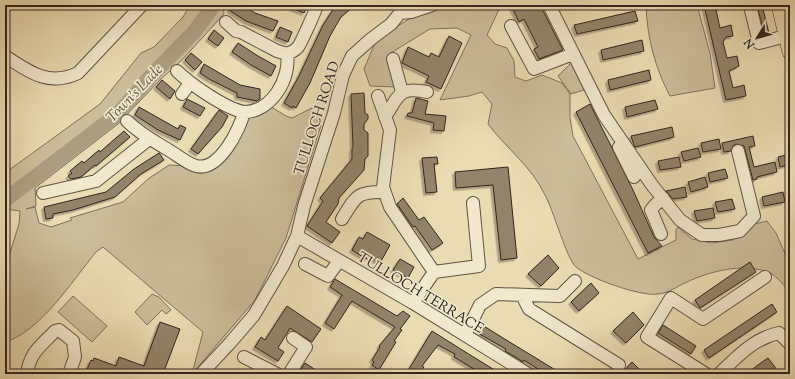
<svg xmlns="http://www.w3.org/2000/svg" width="795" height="379" font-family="'Sorts Mill Goudy',serif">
<defs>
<filter id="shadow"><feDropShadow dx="-2.5" dy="2.5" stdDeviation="0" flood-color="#0004"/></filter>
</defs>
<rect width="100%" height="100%" fill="#eadcb2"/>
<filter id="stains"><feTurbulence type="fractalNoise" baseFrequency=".005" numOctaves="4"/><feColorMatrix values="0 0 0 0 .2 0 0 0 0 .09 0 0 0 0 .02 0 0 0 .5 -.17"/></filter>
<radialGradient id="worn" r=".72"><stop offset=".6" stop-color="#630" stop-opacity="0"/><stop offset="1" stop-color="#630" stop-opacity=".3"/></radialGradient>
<path fill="#cabd99" stroke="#7d715c" d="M190,5H223L224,14L182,60L161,79L118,124L35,188L36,206L26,209L35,207L39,223L51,227L72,220L70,218L123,202L148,179L169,165L206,167L225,159L248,119L268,105L286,116L292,118L312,108L318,115V125H321L286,238L255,300L192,374L203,332L103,247L96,252C73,280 40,332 5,342V269L19,224L20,211L5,209V173L100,104L141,53L154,47L183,17Z
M449,5H501L487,35L495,44L507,48L514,61L515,77L526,81L542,75L562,83L570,94V118L573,136L638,259L676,240V230L678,227L692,239L712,243L733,240L754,224L767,221L776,233L790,265V292C784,286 778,277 770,273C746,262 709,271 685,283C676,287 669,293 658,294C641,297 589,278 576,267C567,260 553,209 545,195C532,167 506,148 488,124L492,104L482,92L469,96L440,100L471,35L457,28L430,29L389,54L397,87L370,86L364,69L375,43L390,31L409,19L433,9Z
M646,5H697L710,53L715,88L670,96C655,68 647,37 646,5Z
M571,63L584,90L571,94L558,76Z
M152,294L159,297L171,310L166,314L162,310L147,325L135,312Z
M73,296L107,326L92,342L58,312Z"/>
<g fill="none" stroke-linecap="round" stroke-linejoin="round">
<path stroke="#ab9e80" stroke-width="15" d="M5,200L119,113L150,77L194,32L214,5"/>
</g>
<path fill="#91846b" stroke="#30251e" filter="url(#shadow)" d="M232,5H242L255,13L278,21L273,31L246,21L229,10Z
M285,5H307L304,13Z
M338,5H355L341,17L330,36L310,83L296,108L293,106L292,108L284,103L299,76L323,25L332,11Z
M511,5H540L563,50L539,59L534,49L538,47L524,19L519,22Z
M704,5H715L720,28L731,25L733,36L726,37L723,42L727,58L737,56L739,66L729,71L733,88L744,85L746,96L726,100Z
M757,5H762L769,33L764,34Z
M635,11L638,21L577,34L574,25Z
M280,27L292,32L288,42L276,37Z
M214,30L224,38L218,46L208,39Z
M449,36L462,43L441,89L426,82L429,76L402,63L408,47L429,57L431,53L439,57Z
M642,40L644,51L603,60L601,50Z
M238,43L258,56L276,66L271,76L251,65L232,52Z
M191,53L202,62L195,70L185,60Z
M204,64L240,85L260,89V99L257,101L237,97V93L209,79L200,73Z
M649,70L651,80L610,90L608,80Z
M162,80L175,91L170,99L156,87Z
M364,93L365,113L368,115V119L364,124V130L368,133V156L365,159L364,170L339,198L338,204L326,222L340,232L332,243L307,226L323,201L320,198L352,159V149L353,147L351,94Z
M416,98L428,101L425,114L446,116L444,131L433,130L434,123L407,116L408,113H412Z
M187,99L205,108L200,116L183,107Z
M655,100L658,109L627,117L625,107Z
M590,104L633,190L654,237L662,246L648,253L576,112Z
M139,107L178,129L180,125L186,128L180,140L158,130L135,115Z
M219,110L228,116L222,127L198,154L191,149Z
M672,127L674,137L635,147L634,145L631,136Z
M124,131L130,137L96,166L95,165L81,177L71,179L68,176L72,173L70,171L82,161L84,163L99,150L100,152Z
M753,136L755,146L749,147L754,167L775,162L777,172L757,177V179L753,180L744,146L736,144L733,146L731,151L724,152L722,143Z
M719,139L721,149L703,152L701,143Z
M698,148L701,157L684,161L681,152Z
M159,153L164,160L141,174L115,197L73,210L53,214V218L46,219L44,207L106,192L134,169Z
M790,154V164L780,167L778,157Z
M437,157L438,164H434L437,192L426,193L422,158Z
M679,157L681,167L660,170L658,161Z
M508,167L517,258L501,260L493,185L456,188L455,172Z
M725,169L728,178L710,182L708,173Z
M705,177L708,187L691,192L688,182Z
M685,187L687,197L673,199L666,191Z
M783,192L785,202L764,206L762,197Z
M403,198L419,220L424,217L443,243L432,250L415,226L413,227L397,204Z
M732,199L735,209L718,212L715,202Z
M713,208L715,218L697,221L694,211Z
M367,232L390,245L380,263L368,256L366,259L352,250L359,237L363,239Z
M548,255L559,268L541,286L528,274Z
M400,259L414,267L408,278L393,270Z
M750,262L756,272L700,308L695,300Z
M335,279L397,316L403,311L410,316L400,329L402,330L394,341L396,342L379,370L372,365L374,362L372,360L380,347L379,346L395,327L352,301L334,329L325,323L342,295L330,287Z
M591,283L599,293L579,311L571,302Z
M772,304L777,312L709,358L704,350Z
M287,306L321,329L312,342L290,328L278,348L284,352L278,361L255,347L261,337L265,340Z
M633,312L644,325L626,343L613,331Z
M160,322L180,329L163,374H91L86,372L91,360L93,361L94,358L116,366L119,357L144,366Z
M479,323L503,338L562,374H539L541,371L524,360L523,362L517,358L505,351L506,349L476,332Z
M663,325L696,346L691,354L658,333Z
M432,331L459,348L501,374H482L454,357L455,354L438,345L422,366L424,367L419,374H406Z
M768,358L780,374H746L758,365Z
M632,362L644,374H621Z
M305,363L322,374H298Z"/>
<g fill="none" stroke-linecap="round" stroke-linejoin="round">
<g stroke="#5e5343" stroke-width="14">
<path id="minor" d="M549,5L604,115L652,185L680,220L702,235H719L740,231L754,216L738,151
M751,10L759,43L786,36
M226,22L236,31L241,32L277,51L287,54
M511,26L534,69L573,54
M5,56C29,72 49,87 78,73L142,5
M393,59L402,92
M177,71C190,84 226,109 244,112
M182,94L190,83
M378,96L390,130L383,187L390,207L434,272L413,303
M385,117C399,96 398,86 427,92
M127,121C139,133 152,140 167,149C176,154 186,163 196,166C219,172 240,129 244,112C271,112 291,79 287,54C291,52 295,51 298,47C301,43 316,10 317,5
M619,147L634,177
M43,193L96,181L149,139
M342,219C356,196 357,191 385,192
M661,234L651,210L655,205L663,198
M297,236L413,303L528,374
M305,264L328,276L339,261
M434,272L479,266L473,203
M522,295L529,309L619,365
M465,335L480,305L496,294L560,296L575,281
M244,357L277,374
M27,374C30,352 40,347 55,331L59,330L73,341L75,357L69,374
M201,374L230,343L254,315L283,266L297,236L304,206L334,113L343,75L352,56L371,39L391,24L400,13L411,12L432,5
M289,374L306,347L293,338
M706,374L647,337L671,298L703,319L765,277
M719,374C737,357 754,338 779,333L790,344"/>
</g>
<g stroke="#30251e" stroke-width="16">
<path id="major" d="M779,5L790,52"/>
</g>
<use href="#minor" stroke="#f1e8cd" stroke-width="12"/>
<use href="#major" stroke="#eadcb2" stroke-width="15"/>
</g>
<g text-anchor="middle" stroke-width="3.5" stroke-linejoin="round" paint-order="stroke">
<g font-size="14" fill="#30251e" stroke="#f1e8cd">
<text transform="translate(316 118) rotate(-72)" y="5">TULLOCH ROAD</text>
<text transform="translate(421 292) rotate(31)" y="5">TULLOCH TERRACE</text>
</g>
<g font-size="15" font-style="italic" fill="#5b4f40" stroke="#f1e8cd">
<text transform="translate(134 93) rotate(-46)" y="5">Town's Lade</text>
</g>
</g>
<rect width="795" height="379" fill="none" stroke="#eadcb2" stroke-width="20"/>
<rect x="6" y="6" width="783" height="367" fill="none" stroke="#30251e" stroke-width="2"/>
<rect x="10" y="10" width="775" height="359" fill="none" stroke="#30251e"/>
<g transform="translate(757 38) rotate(233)" stroke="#f1e8cd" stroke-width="3" paint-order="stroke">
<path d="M0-3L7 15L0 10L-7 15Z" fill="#30251e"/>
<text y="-6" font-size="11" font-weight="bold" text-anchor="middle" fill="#30251e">N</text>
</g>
<rect width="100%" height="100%" filter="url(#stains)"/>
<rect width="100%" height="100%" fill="url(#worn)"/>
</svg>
